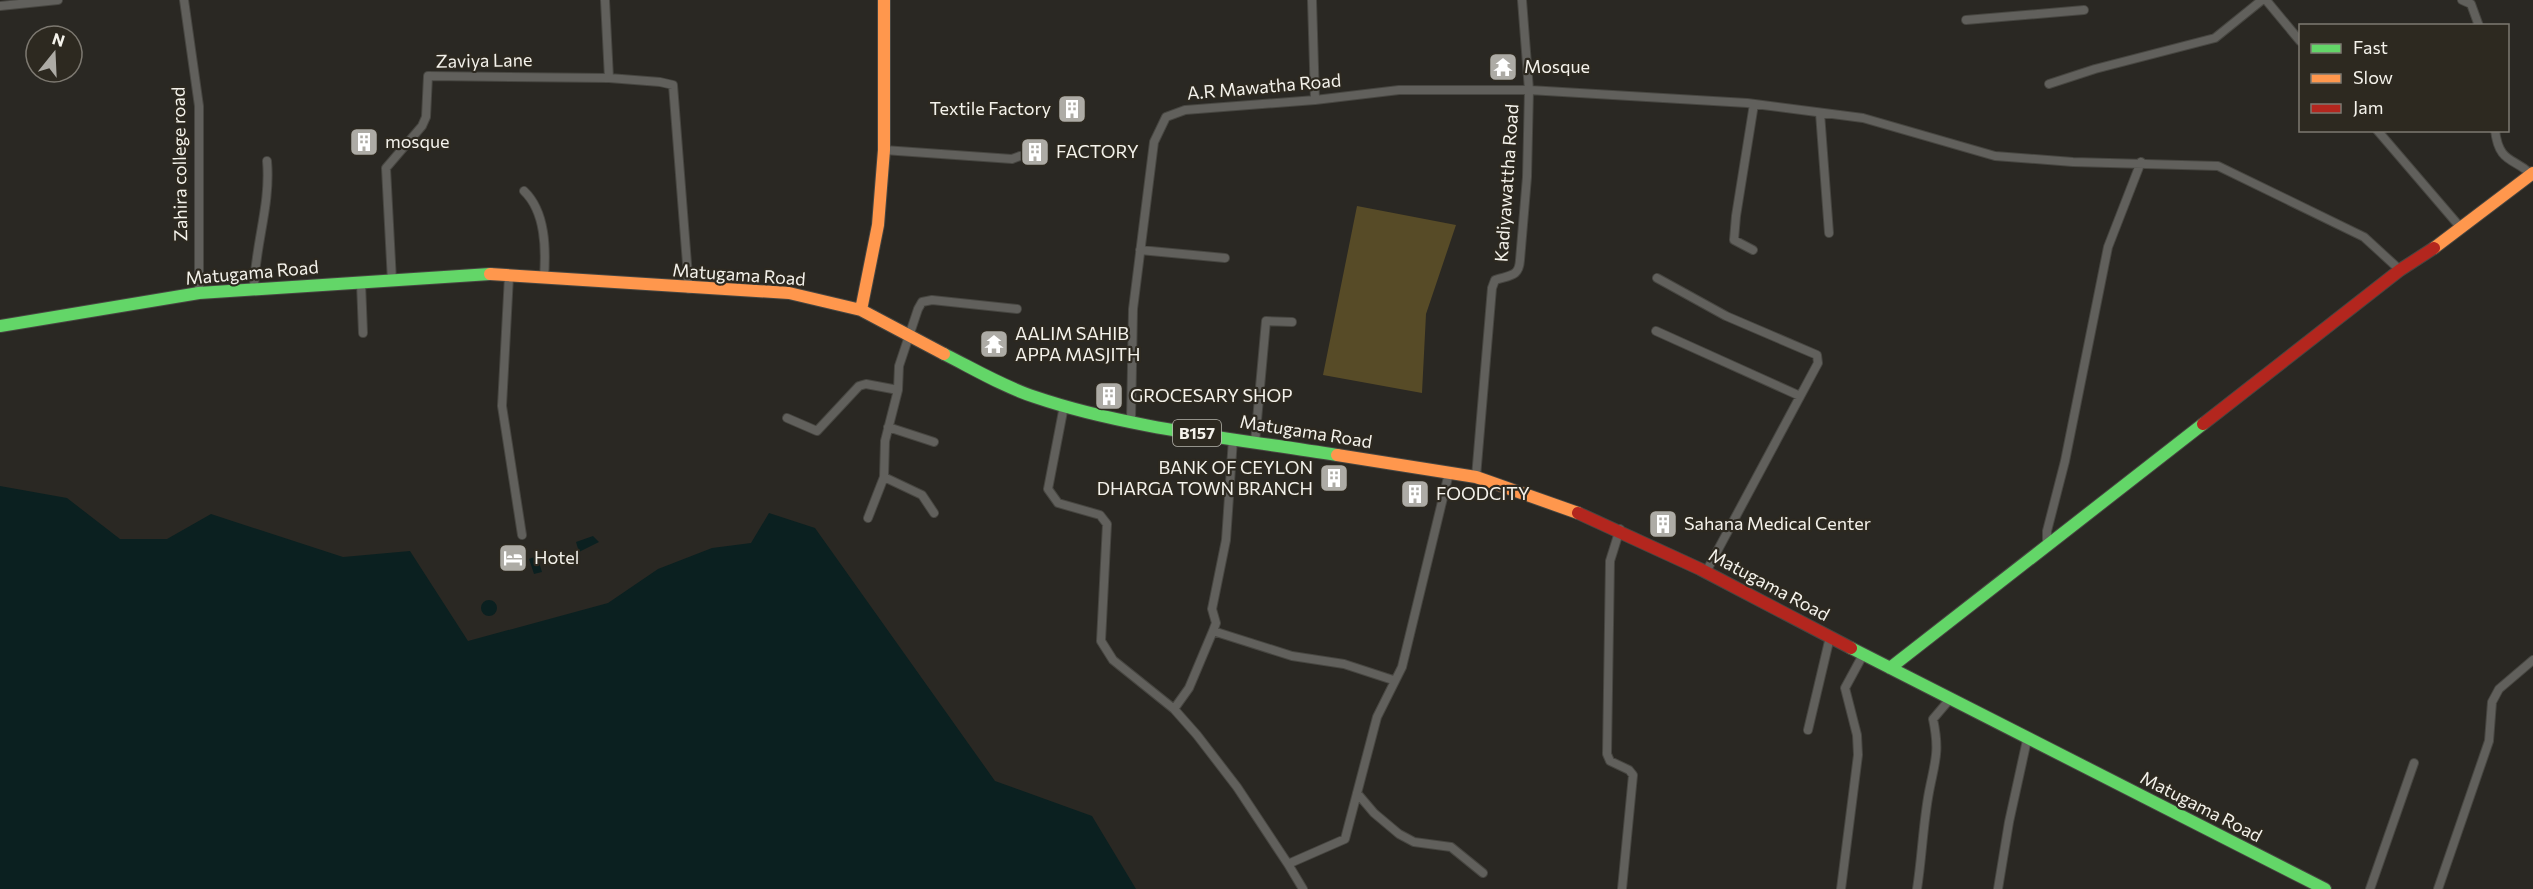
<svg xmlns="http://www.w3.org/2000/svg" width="2533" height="889" font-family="Commissioner,sans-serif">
<rect width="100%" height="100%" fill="#2a2823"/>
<path fill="#574b27" d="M1357,206L1456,225L1426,314L1422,393L1323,375Z"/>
<path fill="#0b2020" d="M0,486L67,498L120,539H167L211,514L343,557L410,551L468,641L608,603L658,569L712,548L751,543L769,513L815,528L995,781L1092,816L1136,889H0Z
M593,536L599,542L579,552L576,542Z
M537,556L542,572L534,574L529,559Z
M481 608a8 8 0 1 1 16 0a8 8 0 1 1-16 0Z"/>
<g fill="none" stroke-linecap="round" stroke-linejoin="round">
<g stroke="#474641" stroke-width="10">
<path id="street" d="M184,0L199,106V293
M1312,0L1315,100
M2266,0L2300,41
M2462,0L2471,4L2479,26
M0,6L58,0
M1966,20L2084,10
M609,78L660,82L673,85L689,289
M2049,84L2095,69L2215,38L2262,0
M1820,113L1829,233
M2377,130L2461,228
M2495,130C2499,165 2515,157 2533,176
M884,150L1012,159L1020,156
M524,191C546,212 546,250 544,278
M1140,250L1225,258
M1753,250L1734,240L1736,216L1754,104
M509,276L502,406L522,535
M1657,278L1726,316L1817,355L1818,363L1706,572
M392,281L386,168L422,126L426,117L428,76L609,78L605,0
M361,283L363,333
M254,288C255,245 271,204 267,161
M1656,331L1800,396
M1064,406L1048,489L1058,503L1100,515L1107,524L1101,641L1113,660L1174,709L1197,735L1237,787L1288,864L1345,839L1377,717L1402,667L1449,473
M787,418L817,431L859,386L866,384L898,390
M1131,421L1133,309L1154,142L1166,117L1185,110L1315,100L1399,90H1529L1747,103L1863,118L1995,156L2073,162L2218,166L2364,237L2400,270
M888,427L934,442
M1233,439L1226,540L1212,609L1216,623L1213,631L1292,656L1344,664L1393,680
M1255,442L1266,321L1292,322
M1476,477L1492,288L1495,280C1510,275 1519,277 1520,260L1527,177L1529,90L1522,0
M934,513L922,495L884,477L885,441L898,390L899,366L918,309L922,302L932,300L1017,309
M868,518L884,477
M1620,529L1610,561L1607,754L1610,761L1629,770L1633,775L1622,889
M2047,546V531L2065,461L2108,247L2141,162
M1174,709L1189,688L1213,631
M1808,730L1830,637
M1357,793L1374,813L1399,834L1414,842L1451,847L1483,873
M1288,864L1303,889
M1841,889L1858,755L1857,735L1845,688L1864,653
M1917,889C1922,857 1923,824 1929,792C1935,761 1940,752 1933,719L1950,699
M1998,889L2009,822L2027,740
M2370,889L2414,763
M2438,889L2489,741L2492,702L2499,689L2533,660"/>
</g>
<g stroke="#474641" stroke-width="14">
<path id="fast" d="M0,326L199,293L490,274
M944,354C974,369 1004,387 1035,397C1129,429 1240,439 1337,455
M1851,648L2325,889
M1890,668L2203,424"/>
</g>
<g stroke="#474641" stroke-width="14">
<path id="slow" d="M2434,248L2533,173
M490,274L789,293L861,310L944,354
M861,310L878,225L884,150V0
M1337,455L1476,477L1578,513"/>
</g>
<g stroke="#474641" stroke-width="14">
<path id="jam" d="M2203,424L2400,270L2434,248
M1578,513L1700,569L1851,648"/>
</g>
<use href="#street" stroke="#61605c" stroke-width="8"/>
<use href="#fast" stroke="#63d668" stroke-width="12"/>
<use href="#slow" stroke="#ff974d" stroke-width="12"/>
<use href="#jam" stroke="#b3261e" stroke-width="12"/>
</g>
<defs>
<g id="temple-square" transform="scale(1.5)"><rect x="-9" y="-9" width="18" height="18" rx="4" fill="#adaba5" stroke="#2d2920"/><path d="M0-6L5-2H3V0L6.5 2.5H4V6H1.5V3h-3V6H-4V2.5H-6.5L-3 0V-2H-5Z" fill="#fff"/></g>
<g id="building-square" transform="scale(1.5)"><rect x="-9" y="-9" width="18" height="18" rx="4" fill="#adaba5" stroke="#2d2920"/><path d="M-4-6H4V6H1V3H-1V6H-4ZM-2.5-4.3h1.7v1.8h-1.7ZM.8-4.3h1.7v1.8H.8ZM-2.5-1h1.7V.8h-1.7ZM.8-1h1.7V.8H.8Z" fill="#fff"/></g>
<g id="hotel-square" transform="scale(1.5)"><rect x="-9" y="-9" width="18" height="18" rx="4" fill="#adaba5" stroke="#2d2920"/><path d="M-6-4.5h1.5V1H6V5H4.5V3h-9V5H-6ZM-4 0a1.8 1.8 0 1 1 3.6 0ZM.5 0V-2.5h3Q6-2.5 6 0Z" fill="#fff"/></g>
</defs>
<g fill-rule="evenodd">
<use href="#temple-square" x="1503" y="67"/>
<use href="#building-square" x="1072" y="109"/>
<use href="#building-square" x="364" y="142"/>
<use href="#building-square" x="1035" y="152"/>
<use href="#temple-square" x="994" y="344"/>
<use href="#building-square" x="1109" y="396"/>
<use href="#building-square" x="1334" y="478"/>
<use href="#building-square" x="1415" y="494"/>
<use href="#building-square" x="1663" y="524"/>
<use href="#hotel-square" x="513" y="558"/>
</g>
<g text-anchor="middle" stroke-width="4.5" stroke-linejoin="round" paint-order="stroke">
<rect fill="#2d2920" stroke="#b8b6ae" stroke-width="1.5" x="1173" y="420" width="48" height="26" rx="4.5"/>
<g font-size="16" font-weight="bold" fill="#f4f2eb">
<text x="1197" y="439">B157</text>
</g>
<g font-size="18" fill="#f4f2eb" stroke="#2d2920">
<text transform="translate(484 61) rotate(-1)" y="6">Zaviya Lane</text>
<text transform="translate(1264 87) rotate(-5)" y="6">A.R Mawatha Road</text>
<text transform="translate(180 164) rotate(-91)" y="6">Zahira college road</text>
<text transform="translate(1507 183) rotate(-86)" y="6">Kadiyawattha Road</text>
<text transform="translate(252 273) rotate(-5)" y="6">Matugama Road</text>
<text transform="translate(739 275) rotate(4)" y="6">Matugama Road</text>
<text transform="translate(1306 432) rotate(9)" y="6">Matugama Road</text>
<text transform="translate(1769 585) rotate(28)" y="6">Matugama Road</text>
<text transform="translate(2201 807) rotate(27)" y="6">Matugama Road</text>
</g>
<g font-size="18" fill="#f4f2eb" stroke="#2d2920" text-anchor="start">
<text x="1524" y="73">Mosque</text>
<text x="1051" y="115" text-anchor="end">Textile Factory</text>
<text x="385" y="148">mosque</text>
<text x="1056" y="158">FACTORY</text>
<text x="1015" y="340">AALIM SAHIB<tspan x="1015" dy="21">APPA MASJITH</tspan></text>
<text x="1130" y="402">GROCESARY SHOP</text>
<text x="1313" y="474" text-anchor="end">BANK OF CEYLON<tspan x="1313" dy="21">DHARGA TOWN BRANCH</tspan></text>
<text x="1436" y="500">FOODCITY</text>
<text x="1684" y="530">Sahana Medical Center</text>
<text x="534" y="564">Hotel</text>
</g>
</g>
<rect x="2299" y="24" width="210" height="108" fill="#2d2920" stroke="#7d7971" stroke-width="1.5"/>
<rect x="2311" y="44" width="30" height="9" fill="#63d668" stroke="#7d7971" stroke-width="1.5"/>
<text x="2353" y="54" font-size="18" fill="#f4f2eb">Fast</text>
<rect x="2311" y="74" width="30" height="9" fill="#ff974d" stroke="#7d7971" stroke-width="1.5"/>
<text x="2353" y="84" font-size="18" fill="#f4f2eb">Slow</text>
<rect x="2311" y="104" width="30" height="9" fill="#b3261e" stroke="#7d7971" stroke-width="1.5"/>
<text x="2353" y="114" font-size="18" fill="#f4f2eb">Jam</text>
<g transform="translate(54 54) rotate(18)"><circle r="28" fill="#2d2920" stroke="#7d7971" stroke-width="1.5"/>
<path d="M0-4.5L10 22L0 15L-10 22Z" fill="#adaba5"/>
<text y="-9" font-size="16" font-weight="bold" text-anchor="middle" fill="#f4f2eb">N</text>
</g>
</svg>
